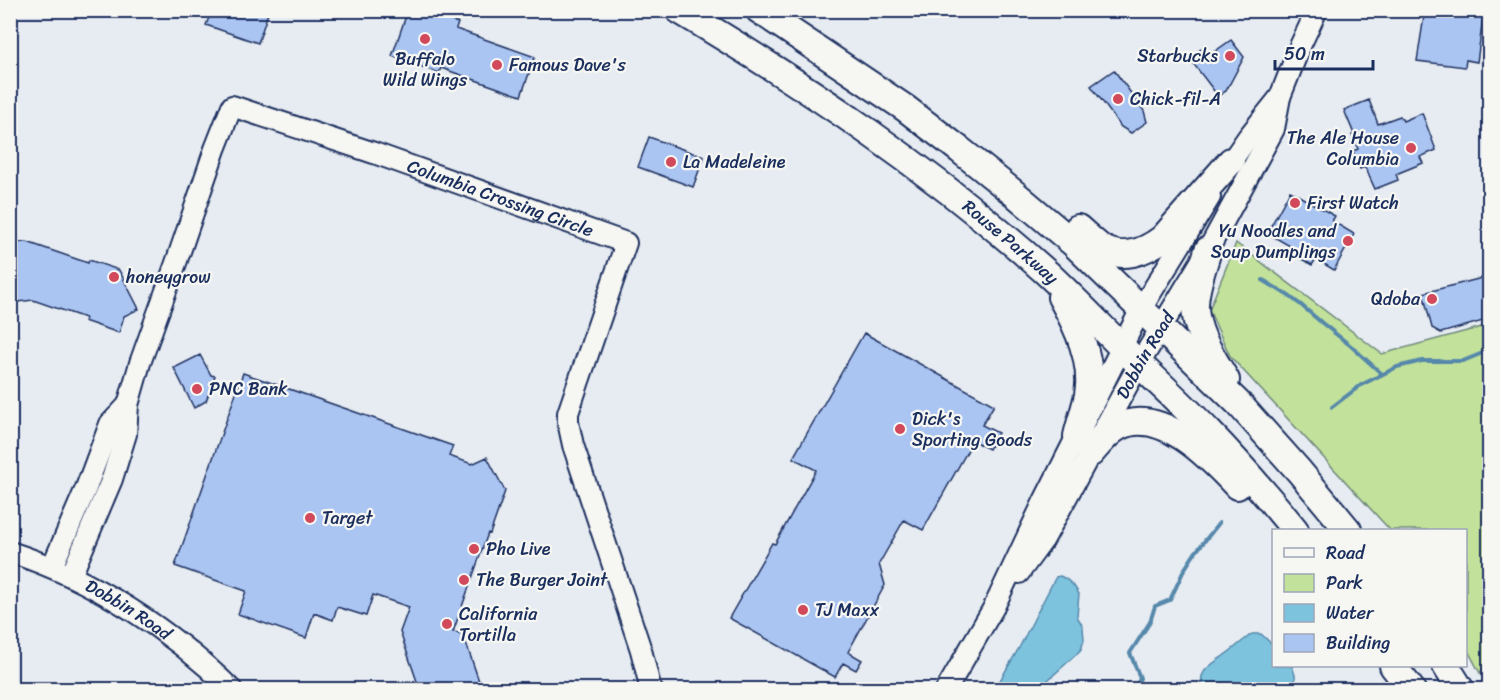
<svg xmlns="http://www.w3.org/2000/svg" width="1500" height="700" font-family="Sriracha,sans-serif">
<rect width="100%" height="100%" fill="#e7ecf2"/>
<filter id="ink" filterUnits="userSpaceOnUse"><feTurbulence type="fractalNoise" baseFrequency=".0167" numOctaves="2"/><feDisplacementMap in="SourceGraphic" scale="12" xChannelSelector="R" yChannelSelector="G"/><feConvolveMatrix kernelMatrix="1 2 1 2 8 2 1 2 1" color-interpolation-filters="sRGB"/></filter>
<g filter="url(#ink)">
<path fill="#c2e19a" stroke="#6e887c" stroke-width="1.5" d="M1236,243L1382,354L1489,325L1490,659L1480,673L1466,647V530H1390L1230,356L1209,310Z"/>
<path fill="#7dc3de" stroke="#5688ab" stroke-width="1.5" d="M1060,576L1066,579L1074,586L1079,594L1077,616L1083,627L1084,640L1081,650L1038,689H995L1019,648L1052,584L1056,577Z
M1252,634H1261L1273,645L1274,666H1292L1295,675V681L1287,686L1277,689H1205C1193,672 1215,663 1226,654C1235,648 1243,640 1252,634Z"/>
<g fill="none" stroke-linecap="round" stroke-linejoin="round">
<path stroke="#5688ab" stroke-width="4" d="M1263,280L1289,296L1301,305L1322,323L1351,346L1382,374
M1332,407L1361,385L1397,367L1422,361H1463L1490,350
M1135,690L1140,678L1130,653L1150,622L1155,606L1170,600L1184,570L1195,553L1219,523"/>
</g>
<path fill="#abc5f2" stroke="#1b2f5e" stroke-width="1.5" d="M212,10H269L258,43L206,25Z
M408,10H420L443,19V18L458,23L456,29L535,57L521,96L441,68L439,73L392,56Z
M1425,10H1484L1477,62L1466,60L1465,67L1417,61Z
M1231,40L1244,57L1226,91L1218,96L1189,58L1204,47L1211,54Z
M1114,70L1144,111L1147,122L1131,133L1121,127L1091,86Z
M1369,100L1378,124L1400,116L1403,121L1422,113L1436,150L1420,157L1423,163L1396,174L1398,180L1375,189L1365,167L1360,169L1353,151L1358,149L1352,135L1354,134L1344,110Z
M649,137L704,157L693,187L638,167Z
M1290,191L1335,216L1332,221L1354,234L1334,270L1316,259L1312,265L1287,251L1290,246L1267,233Z
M27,242L88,263L89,260L119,270L139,309L124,316L119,333L84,321L85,318L33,300L10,303V243Z
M1490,276V319L1441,333L1432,328L1423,293Z
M864,333L994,405L982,425L998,433L989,449L973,441L923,530L904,520L879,564L885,585L848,652L862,660L856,670L843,663L835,677L729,618L772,543L775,544L816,470L793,458Z
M200,355L211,375L215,376L206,401L194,408L174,368Z
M243,373L453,446L449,456L472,464L487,457L505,491L490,534L488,533L453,632L463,634L482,690H420L400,632L409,607L373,595L366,616L337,607L333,620L314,613L306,638L238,614L246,591L175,566Z"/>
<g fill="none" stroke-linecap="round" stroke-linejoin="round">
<g stroke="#1b2f5e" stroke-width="24">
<g id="minor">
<path d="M1224,172L1248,137L1280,97"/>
<path id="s1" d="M10,552C93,579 170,629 232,690"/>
<path d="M52,567L86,488L110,424L128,405"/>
<path id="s2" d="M1019,573L1044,539L1139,364L1208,250L1274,129L1280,97L1300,46L1317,10"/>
<path id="s3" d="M71,576L112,479L126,434L128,405L140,363L176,263L215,149L232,106L374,153L626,243L568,413V422L573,445L641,650L650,686L652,690"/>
<path d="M946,690L994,607L1044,501L1141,309L1210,197"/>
</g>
</g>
<g stroke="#1b2f5e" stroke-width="30">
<g id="major">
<path id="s4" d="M679,10C808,87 935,172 1047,273C1077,301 1105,331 1134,359C1159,383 1185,407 1209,432C1239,463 1268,497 1295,530"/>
<path d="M759,10L905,108L960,150L1015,194L1073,243L1239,404L1299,471L1348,530"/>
<path d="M1078,228C1085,234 1092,241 1100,247C1121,261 1145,252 1163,238L1231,161"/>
<path d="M1208,250C1203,268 1195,287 1195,306C1195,332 1213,358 1226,380"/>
<path d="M1061,297C1077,326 1094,361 1088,395C1085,409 1080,423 1077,436"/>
<path d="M1091,453C1099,444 1107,433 1118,427C1160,405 1210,457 1237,486"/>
<path d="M1393,666L1412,690"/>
<path d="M1446,666L1461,690"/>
</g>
</g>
<use href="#minor" stroke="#f6f6f2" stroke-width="20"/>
<use href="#major" stroke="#f6f6f2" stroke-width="26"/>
</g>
</g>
<g fill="#d1495b" stroke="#f6f6f2" stroke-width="2">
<circle cx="425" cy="39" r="6"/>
<circle cx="1230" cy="56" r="6"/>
<circle cx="497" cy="65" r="6"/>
<circle cx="1118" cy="99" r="6"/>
<circle cx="1411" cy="148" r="6"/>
<circle cx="671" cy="162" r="6"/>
<circle cx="1295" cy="203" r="6"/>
<circle cx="1348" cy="241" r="6"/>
<circle cx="114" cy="277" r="6"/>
<circle cx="1432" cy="299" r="6"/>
<circle cx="197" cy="389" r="6"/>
<circle cx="900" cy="429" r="6"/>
<circle cx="310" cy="518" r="6"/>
<circle cx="474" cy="549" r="6"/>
<circle cx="464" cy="580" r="6"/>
<circle cx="803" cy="610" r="6"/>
<circle cx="447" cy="624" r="6"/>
</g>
<g text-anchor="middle" stroke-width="4.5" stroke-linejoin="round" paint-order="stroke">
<g font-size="18" fill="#1b2f5e" stroke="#f6f6f2" text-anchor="start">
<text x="1218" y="62" text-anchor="end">Starbucks</text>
<text x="425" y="65" text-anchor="middle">Buffalo<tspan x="425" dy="21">Wild Wings</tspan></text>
<text x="509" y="71">Famous Dave's</text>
<text x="1130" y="105">Chick-fil-A</text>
<text x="1399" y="144" text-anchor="end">The Ale House<tspan x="1399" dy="21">Columbia</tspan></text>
<text x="683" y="168">La Madeleine</text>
<text x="1307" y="209">First Watch</text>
<text x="1336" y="237" text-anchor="end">Yu Noodles and<tspan x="1336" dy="21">Soup Dumplings</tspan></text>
<text x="126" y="283">honeygrow</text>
<text x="1420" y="305" text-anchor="end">Qdoba</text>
<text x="209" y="395">PNC Bank</text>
<text x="912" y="425">Dick's<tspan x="912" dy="21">Sporting Goods</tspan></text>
<text x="322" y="524">Target</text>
<text x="486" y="555">Pho Live</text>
<text x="476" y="586">The Burger Joint</text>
<text x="815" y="616">TJ Maxx</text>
<text x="459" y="620">California<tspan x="459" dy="21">Tortilla</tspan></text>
</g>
<g font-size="18" fill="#1b2f5e" stroke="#f6f6f2">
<text dy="6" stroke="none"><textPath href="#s3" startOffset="782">Columbia Crossing Circle</textPath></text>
<text dy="6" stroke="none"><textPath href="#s4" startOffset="405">Rouse Parkway</textPath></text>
<text dy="6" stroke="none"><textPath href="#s2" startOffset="252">Dobbin Road</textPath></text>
<text dy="6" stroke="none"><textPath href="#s1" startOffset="132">Dobbin Road</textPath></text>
</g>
</g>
<rect width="1500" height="700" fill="none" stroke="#f6f6f2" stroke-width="36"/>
<rect x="18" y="18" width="1464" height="664" fill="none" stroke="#1b2f5e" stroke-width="2" filter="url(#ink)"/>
<rect x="1272" y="529" width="195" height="138" fill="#f6f6f2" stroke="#9ea6b7" stroke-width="1.5"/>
<rect x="1284" y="548" width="30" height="9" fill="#f6f6f2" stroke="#9ea6b7" stroke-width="1.5"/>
<text x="1326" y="559" font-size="18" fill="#1b2f5e">Road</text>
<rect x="1284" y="574" width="30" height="18" fill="#c2e19a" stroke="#9ea6b7" stroke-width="1.5"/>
<text x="1326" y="589" font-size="18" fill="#1b2f5e">Park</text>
<rect x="1284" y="604" width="30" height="18" fill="#7dc3de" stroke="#9ea6b7" stroke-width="1.5"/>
<text x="1326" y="619" font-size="18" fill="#1b2f5e">Water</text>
<rect x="1284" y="634" width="30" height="18" fill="#abc5f2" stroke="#9ea6b7" stroke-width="1.5"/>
<text x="1326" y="649" font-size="18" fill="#1b2f5e">Building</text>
<path d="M1275 60v9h98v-9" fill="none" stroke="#1b2f5e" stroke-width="3"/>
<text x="1284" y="60" font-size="18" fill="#1b2f5e" stroke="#f6f6f2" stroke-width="4.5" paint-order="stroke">50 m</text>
</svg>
